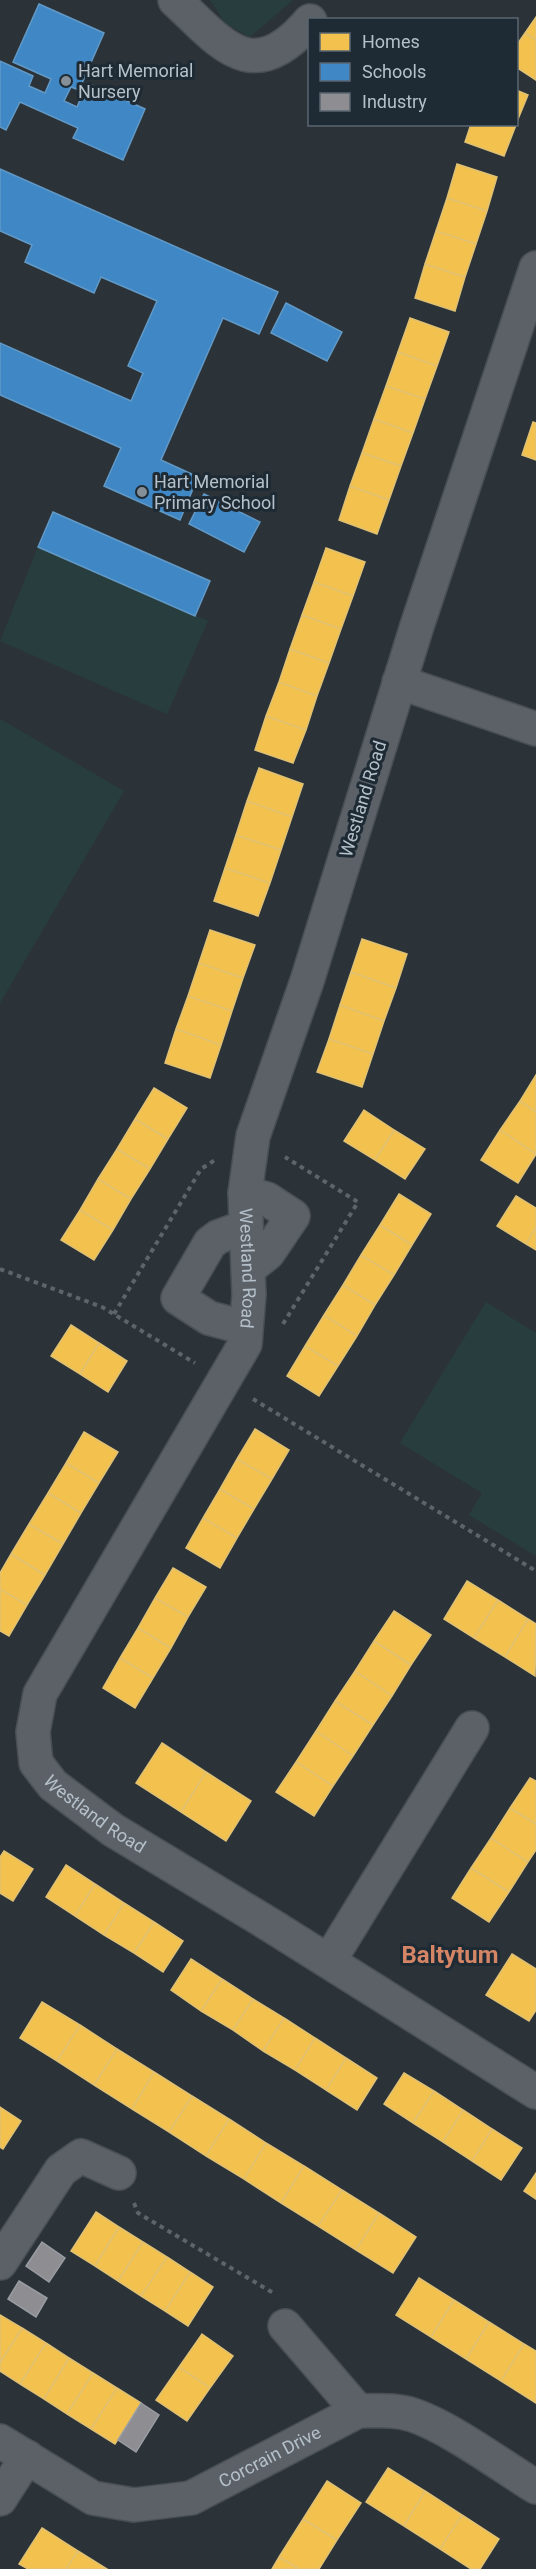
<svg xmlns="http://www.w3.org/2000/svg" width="536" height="2569" font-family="Roboto,sans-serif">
<rect width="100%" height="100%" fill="#2b3339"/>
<path fill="#283e3e" d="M210,0H293L250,37L226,24Z
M38,547L208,621L167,714L0,641Z
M0,719L124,791L0,1003Z
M486,1302L536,1333V1556L469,1515L482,1493L400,1443Z"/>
<path fill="#f2c14e" stroke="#e0c173" stroke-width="1.5" d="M536,17V40L525,33Z
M525,33L536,40V80L516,67V46Z
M516,90L528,95L516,124Z
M471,124L516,125L504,156L465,142Z
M457,164L497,177L487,211L447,198Z
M447,198L487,211L476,244L436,231Z
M436,231L476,244L465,277L425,264Z
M425,264L465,277L455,311L415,298Z
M410,318L449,332L437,366L398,352Z
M398,352L437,366L425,399L386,386Z
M386,386L425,399L413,433L374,419Z
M374,419L413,433L401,466L362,453Z
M533,422L536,423V460L522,455Z
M362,453L401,466L389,500L350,486Z
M350,486L389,500L377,534L339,520Z
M326,548L365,562L353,596L314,582Z
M314,582L353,596L341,629L302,615Z
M302,615L341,629L329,663L290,649Z
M290,649L329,663L317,696L279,682Z
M279,682L317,696L306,730L266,716Z
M266,716L306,730L293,763L255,750Z
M259,768L303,784L292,817L247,801Z
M247,801L292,817L281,850L236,835Z
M236,835L281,850L270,883L225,868Z
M225,868L270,883L258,916L214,901Z
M210,930L255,945L243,978L199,963Z
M362,939L407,954L396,988L351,972Z
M199,963L243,978L232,1011L188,996Z
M351,972L396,988L384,1021L340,1005Z
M188,996L232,1011L221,1045L176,1029Z
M340,1005L384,1021L373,1054L329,1039Z
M176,1029L221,1045L210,1078L165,1063Z
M329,1039L373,1054L362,1087L317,1072Z
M536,1075V1112L520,1101Z
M154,1088L187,1108L168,1139L135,1119Z
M520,1101L536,1112V1154L500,1130Z
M364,1110L394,1130L375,1160L344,1141Z
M135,1119L168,1139L150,1169L117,1149Z
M394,1130L425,1149L405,1179L375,1160Z
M500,1130L536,1154L518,1183L481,1160Z
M117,1149L150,1169L131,1199L98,1179Z
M98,1179L131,1199L113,1230L80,1210Z
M399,1194L431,1214L412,1245L380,1225Z
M516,1196L536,1208V1227L526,1244L497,1226Z
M80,1210L113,1230L94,1260L61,1240Z
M380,1225L412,1245L394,1275L361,1255Z
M536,1227V1250L526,1244Z
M361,1255L394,1275L375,1305L343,1285Z
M343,1285L375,1305L357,1336L324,1315Z
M324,1315L357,1336L338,1366L305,1346Z
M71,1325L99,1343L80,1374L51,1356Z
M99,1343L127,1361L108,1392L80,1374Z
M305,1346L338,1366L319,1396L287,1376Z
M255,1429L289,1450L272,1479L237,1459Z
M84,1432L118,1452L99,1483L66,1463Z
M237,1459L272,1479L254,1509L220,1489Z
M66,1463L99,1483L81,1513L48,1493Z
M220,1489L254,1509L237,1538L203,1518Z
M48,1493L81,1513L63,1544L29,1524Z
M203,1518L237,1538L220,1568L186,1548Z
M29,1524L63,1544L45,1575L11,1554Z
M11,1554L45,1575L27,1605L0,1589V1573Z
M173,1568L206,1587L188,1617L155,1598Z
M467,1581L498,1600L474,1638L444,1619Z
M0,1589L27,1605L9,1636L0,1631Z
M155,1598L188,1617L171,1648L138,1628Z
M498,1600L528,1619L505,1657L474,1638Z
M394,1611L431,1635L411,1665L374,1641Z
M528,1619L536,1624L535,1676L505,1657Z
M138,1628L171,1648L153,1678L120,1658Z
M374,1641L411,1665L392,1696L355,1671Z
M120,1658L153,1678L135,1708L103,1688Z
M355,1671L392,1696L373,1725L335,1701Z
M335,1701L373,1725L353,1756L316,1731Z
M316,1731L353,1756L333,1786L296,1762Z
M162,1743L206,1772L181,1812L136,1783Z
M296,1762L333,1786L314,1816L276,1792Z
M206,1772L251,1801L226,1841L181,1812Z
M530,1778L536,1781V1824L510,1808Z
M510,1808L536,1824V1850L528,1862L491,1838Z
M491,1838L528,1862L509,1892L471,1868Z
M4,1851L33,1869L13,1901L0,1893V1857Z
M66,1865L95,1884L75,1916L46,1897Z
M471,1868L509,1892L489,1922L452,1898Z
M95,1884L124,1903L104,1935L75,1916Z
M124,1903L154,1922L134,1953L104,1935Z
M154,1922L183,1941L163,1972L134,1953Z
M512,1954L536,1969V2010L529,2021L486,1995Z
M191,1959L222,1979L201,2011L171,1990Z
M222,1979L253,1999L233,2030L201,2011Z
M253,1999L284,2018L263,2051L233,2030Z
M42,2002L80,2025L57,2061L20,2038Z
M284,2018L315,2038L295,2070L263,2051Z
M80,2025L117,2049L94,2085L57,2061Z
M315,2038L346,2058L326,2090L295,2070Z
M117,2049L154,2072L132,2109L94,2085Z
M346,2058L377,2078L357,2110L326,2090Z
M154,2072L192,2096L169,2132L132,2109Z
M404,2073L434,2091L413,2123L384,2104Z
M434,2091L463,2110L443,2142L413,2123Z
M192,2096L229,2119L206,2156L169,2132Z
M0,2107L21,2121L3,2149L0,2147Z
M463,2110L492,2129L472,2161L443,2142Z
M229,2119L266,2143L244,2179L206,2156Z
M492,2129L522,2148L501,2180L472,2161Z
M266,2143L304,2166L281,2203L244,2179Z
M304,2166L342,2190L318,2226L281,2203Z
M536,2173V2199L524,2191Z
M342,2190L379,2213L356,2250L318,2226Z
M96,2212L119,2227L95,2266L71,2251Z
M379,2213L416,2237L393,2273L356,2250Z
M119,2227L143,2242L118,2281L95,2266Z
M143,2242L167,2257L141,2296L118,2281Z
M167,2257L190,2272L165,2311L141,2296Z
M190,2272L213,2287L188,2326L165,2311Z
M419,2278L454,2300L431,2337L396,2315Z
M454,2300L489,2322L466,2359L431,2337Z
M0,2315L22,2328L0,2363Z
M489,2322L524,2344L501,2381L466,2359Z
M22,2328L46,2343L20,2384L0,2371V2363Z
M202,2334L233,2356L210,2388L179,2367Z
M46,2343L69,2358L44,2399L20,2384Z
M524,2344L536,2351V2403L501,2381Z
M69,2358L93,2373L67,2414L44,2399Z
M179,2367L210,2388L187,2421L156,2400Z
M93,2373L117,2388L91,2429L67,2414Z
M117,2388L141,2403L115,2444L91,2429Z
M388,2468L425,2491L404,2526L366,2502Z
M327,2481L361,2503L337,2540L303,2519Z
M425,2491L462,2515L440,2549L404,2526Z
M462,2515L499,2539L480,2569H471L440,2549Z
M303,2519L337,2540L319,2569H299L279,2557Z
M42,2528L78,2551L66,2569H28L19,2564Z
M78,2551L107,2569H66Z
M279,2557L299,2569H272Z"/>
<path fill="#3f88c5" stroke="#6299c6" stroke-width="1.5" d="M39,4L104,33L79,90L71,87L64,101L77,107L87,83L145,109L123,160L73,138L78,128L20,102L6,130L0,127V61L33,76L29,86L45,93L51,79L13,62Z
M0,169L278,292L259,334L223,318L161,460L198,477L180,520L104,486L121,448L0,395V343L131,401L143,373L128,366L157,301L101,277L94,293L25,262L32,245L0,231Z
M286,303L342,332L327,361L271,333Z
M204,494L260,522L244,552L189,524Z
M53,512L210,581L195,616L38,547Z"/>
<path fill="#8d8d92" stroke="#999ca3" stroke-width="1.5" d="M42,2242L65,2258L49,2282L26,2266Z
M19,2281L47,2298L36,2317L8,2299Z
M141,2403L159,2415L136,2452L118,2440Z"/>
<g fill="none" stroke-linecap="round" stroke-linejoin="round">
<g stroke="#494f54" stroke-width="36">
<g id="minor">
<path d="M175,0C223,45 253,88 310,21"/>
<path id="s1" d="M536,268L416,629L307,981L253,1136L245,1193L249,1295L245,1344L40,1694L33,1732L36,1763L53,1785L113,1830L272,1926L536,2092"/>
<path d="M399,682L536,729"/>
<path d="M245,1193L267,1199L293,1216L268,1253L248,1269"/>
<path d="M245,1227L218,1237L210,1243L178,1298L209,1318L246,1328"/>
<path d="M329,1961L472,1728"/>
<path d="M0,2263L61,2170L81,2156L119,2173"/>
<path d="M285,2326L358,2411"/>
<path id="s2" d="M0,2441L93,2498L134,2505L191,2498L358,2411C376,2411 395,2409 413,2415C451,2428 500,2465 536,2487"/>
<path d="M0,2499L27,2457"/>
</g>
</g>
<path stroke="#5e656a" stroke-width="4" stroke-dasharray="4.5 4.5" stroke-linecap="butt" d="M0,1269L102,1307L195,1363
M114,1314L201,1169L215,1160
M283,1324L358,1202L285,1157
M253,1399L536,1571
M134,2203L138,2213L275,2294"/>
<use href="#minor" stroke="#5b6167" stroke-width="33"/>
</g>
<g fill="#858f97" stroke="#1e2a34" stroke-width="2">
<circle cx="66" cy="81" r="6"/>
<circle cx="142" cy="492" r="6"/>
</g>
<g text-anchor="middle" stroke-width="6" stroke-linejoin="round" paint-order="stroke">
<g font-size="18" fill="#b5c0ca" stroke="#1e2a34" text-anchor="start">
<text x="78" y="77">Hart Memorial<tspan x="78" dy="21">Nursery</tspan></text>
<text x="154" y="488">Hart Memorial<tspan x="154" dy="21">Primary School</tspan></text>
</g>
<g font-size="18" fill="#b5c0ca" stroke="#1e2a34">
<text transform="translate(363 799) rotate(-73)" y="6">Westland Road</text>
<text dy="6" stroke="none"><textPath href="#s1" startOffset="1046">Westland Road</textPath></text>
<text dy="6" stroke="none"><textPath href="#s1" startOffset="1676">Westland Road</textPath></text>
<text dy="6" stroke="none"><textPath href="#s2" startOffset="297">Corcrain Drive</textPath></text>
</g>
<g font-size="24" font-weight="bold" fill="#d48566" stroke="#1e2a34">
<text x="450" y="1963">Baltytum</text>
</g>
</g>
<rect x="308" y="18" width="210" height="108" fill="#1e2a34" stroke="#5a6670" stroke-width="1.5"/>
<rect x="320" y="33" width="30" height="18" fill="#f2c14e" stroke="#5a6670" stroke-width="1.5"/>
<text x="362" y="48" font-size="18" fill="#b5c0ca">Homes</text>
<rect x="320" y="63" width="30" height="18" fill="#3f88c5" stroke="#5a6670" stroke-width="1.5"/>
<text x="362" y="78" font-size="18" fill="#b5c0ca">Schools</text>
<rect x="320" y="93" width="30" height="18" fill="#8d8d92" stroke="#5a6670" stroke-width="1.5"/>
<text x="362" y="108" font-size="18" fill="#b5c0ca">Industry</text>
</svg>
